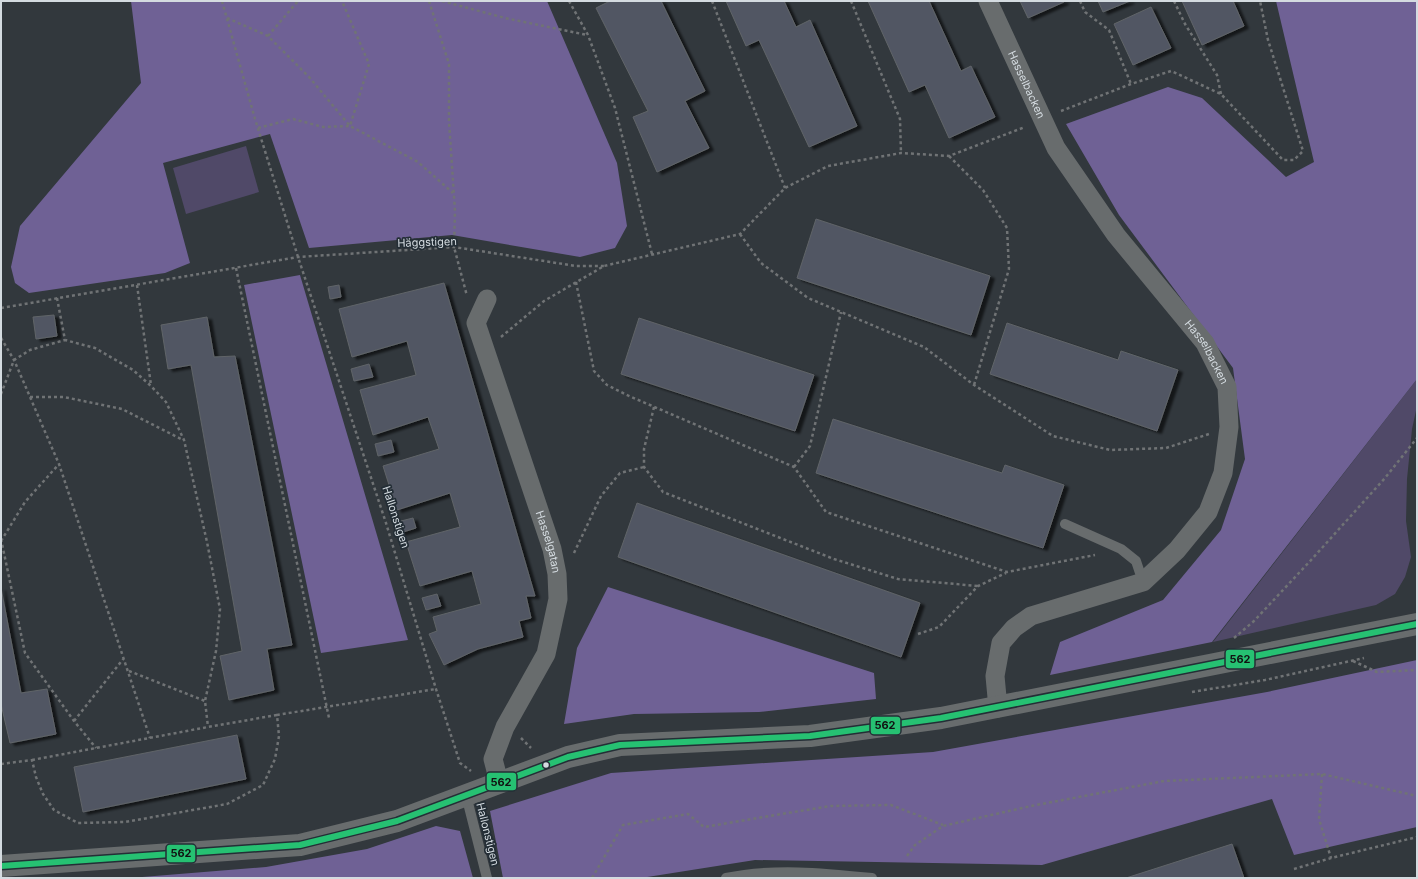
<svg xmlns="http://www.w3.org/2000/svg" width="1418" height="879" font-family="Inter,sans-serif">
<defs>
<filter id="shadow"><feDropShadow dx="4.5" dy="2.5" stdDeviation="1" flood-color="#0009"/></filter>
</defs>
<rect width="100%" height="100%" fill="#32383d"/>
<path fill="#504968" d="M246,146L259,192L186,214L173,168Z
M1417,379V406L1412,429L1407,479L1406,521L1411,557L1405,577L1395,594L1376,605L1213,642Z"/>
<path fill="#6f6195" d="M131,1H547L617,163L627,226L615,248L580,257L452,235L309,248L270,134L163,163L190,263L165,273L29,293L15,283L11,267L20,226L141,83Z
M1276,1H1417V379L1212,642L1050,675L1060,642L1163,600L1221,530L1245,459L1233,368L1119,215L1066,124L1168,87L1202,98L1286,177L1314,162Z
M300,275L408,640L321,653L244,285Z
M608,587L874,673L876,699L759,712L634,714L564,724L577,648Z
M1417,660V827L1294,855L1272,799L1042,865L755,860L641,878H503L490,811L611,773L933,752L1267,692Z
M436,826L460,831L473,878H130L266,867L367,849Z"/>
<path fill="#515764" stroke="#606468" filter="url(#shadow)" d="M610,1H661L705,91L685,101L709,148L657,172L633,117L648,111L596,8Z
M726,1H784L796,27L810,20L857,126L809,147L759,40L746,46Z
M868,1H929L961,71L971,66L995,117L949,138L925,85L909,92Z
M1020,1H1064V2L1028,18Z
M1098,1H1130L1103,12Z
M1182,1H1233L1244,26L1202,45Z
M1151,7L1171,48L1133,65L1114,24Z
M816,219L990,276L971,335L797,278Z
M444,283L535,596H526L531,618L519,621L523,637L478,649L444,665L429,634L437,631L433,617L481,604L472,571L420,586L406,542L460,527L450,493L397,510L383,466L439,449L428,417L373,435L360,390L416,375L407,341L352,357L339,309Z
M339,285L341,297L330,299L328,287Z
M54,315L57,336L36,339L33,317Z
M207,317L214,357L235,356L292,645L267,649L274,690L229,700L220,656L242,651L191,365L168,369L161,325Z
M639,318L814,375L795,431L621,374Z
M1007,323L1118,360L1121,351L1178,370L1157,431L990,374Z
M369,364L373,377L354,381L351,369Z
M833,419L1002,473L1005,465L1064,485L1043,548L816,473Z
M391,440L394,452L378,456L375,444Z
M637,503L920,603L901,657L618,557Z
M413,518L416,528L400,533L397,522Z
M1,588L21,693L47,689L56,734L10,743L1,704Z
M437,594L441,606L426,610L422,598Z
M237,735L246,779L83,812L74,767Z
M1232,844L1244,878H1126Z"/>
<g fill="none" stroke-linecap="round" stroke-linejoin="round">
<path stroke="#707375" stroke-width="2.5" stroke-dasharray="3 3" stroke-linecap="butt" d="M222,1L255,119L298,257L386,523L436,689L460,763L471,771
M429,1L449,64V121L455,211L454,247L467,296
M442,1L505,18L587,35
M569,1L588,35L615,108L652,254
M712,1L785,188
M851,1L900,119L901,153
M1080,1L1085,12L1109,30L1131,84
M1174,1L1185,24L1217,75L1221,94
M227,18L268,36L309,77L350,126L418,162L453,193
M268,36L298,1
M1061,111L1131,84L1171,71L1221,94L1283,160H1294L1303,151L1268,40L1260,1
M258,128L293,119L323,127L350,126L369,64L342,1
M949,156L983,190L1007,228L1009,269L974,385
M740,234L761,263L808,298L924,347L974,385L1053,436L1110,450L1166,448L1209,434
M236,268L329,718
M576,282L594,371L607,385L629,396L794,467L826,512L1007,572L1095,555
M137,285L151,385
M57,298L65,340L95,348L133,370L151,386L166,402L184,440L207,542L220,609L216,651L205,701L208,727
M1,308L298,257L454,247L576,266H604
M501,337L544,301L604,266L740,234L785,188L828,166L901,153L949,156L1025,127
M1,338L14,360L59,464L150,738
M1,394L14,360L30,350L65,340
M30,397H64L122,409L183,440
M654,407L644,449V467L663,492L834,559L898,579L978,586
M794,467L810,446L841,312
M1,539L25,653L74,721L96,748
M1,541L25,502L59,464
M574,553L601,496L620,473L644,467
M918,634L939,627L978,586L1006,573
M1234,638L1254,621L1312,559L1385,478L1417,438
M1353,661L1377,672L1417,670
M129,671L205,701
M1192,692L1265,680L1364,658
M74,721L124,658
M521,738L531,748
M32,760L208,727L277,715
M1,764L32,760L36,777L43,794L54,810L78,823L125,822L227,804L263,785L275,759L279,736L277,715L436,689
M1322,774L1319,819L1331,858
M907,856L915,845L943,826L1031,806L1164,781L1322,774L1417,796
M1294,869L1331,858L1417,837
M592,878L623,825L688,814L704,827L830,806L891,805L943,825"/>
<path stroke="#686c6d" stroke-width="10" d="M1065,524L1121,549L1136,561L1143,582
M466,795L487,878
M726,878C774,868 823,873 872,878"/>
<g stroke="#686c6d" stroke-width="19">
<path id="s1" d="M988,1L1056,148L1116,235L1205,343L1227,387L1229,427L1223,473L1208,512L1177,550L1143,582L1031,616L1014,628L1001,643L995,676L998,708"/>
<path id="s2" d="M487,299L476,323L552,549L557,574L558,599L546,654L505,727L493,759L499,782"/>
</g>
<path stroke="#686c6d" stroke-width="22" d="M1,866L300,845L397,821L568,757L620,745L810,736L941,718L1417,624"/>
<g stroke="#242e36" stroke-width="9">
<path id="bus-1" d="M1,866L300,845L397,821L568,757L620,745L810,736L941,718L1417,624"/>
</g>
<use href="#bus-1" stroke="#26c172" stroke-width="6"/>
</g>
<circle fill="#d4dbe0" stroke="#242e36" stroke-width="1.5" cx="546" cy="765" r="3.5"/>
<g text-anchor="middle" stroke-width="3.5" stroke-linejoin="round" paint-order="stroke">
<g font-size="11" fill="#d4dbe0" stroke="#242e36">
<text dy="4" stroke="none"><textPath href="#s1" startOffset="92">Hasselbacken</textPath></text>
<text transform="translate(427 242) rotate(-2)" y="4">Häggstigen</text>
<text dy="4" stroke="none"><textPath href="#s1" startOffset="416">Hasselbacken</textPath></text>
<text transform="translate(396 517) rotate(72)" y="4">Hallonstigen</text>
<text dy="4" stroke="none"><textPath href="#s2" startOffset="257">Hasselgatan</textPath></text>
<text transform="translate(488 834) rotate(76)" y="4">Hallonstigen</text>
</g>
</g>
<g stroke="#242e36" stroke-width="1.5">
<rect x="1225" y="649" width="30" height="20" rx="4" fill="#26c172"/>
<rect x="870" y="716" width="31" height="19" rx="4" fill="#26c172"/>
<rect x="486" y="772" width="31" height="19" rx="4" fill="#26c172"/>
<rect x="166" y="844" width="30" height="19" rx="4" fill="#26c172"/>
</g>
<g font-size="11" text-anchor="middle" font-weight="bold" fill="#111">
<text x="1240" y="663">562</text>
<text x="885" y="729">562</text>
<text x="501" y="786">562</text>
<text x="181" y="857">562</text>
</g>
<rect width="1418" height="879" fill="none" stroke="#d4dbe0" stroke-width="4"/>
</svg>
